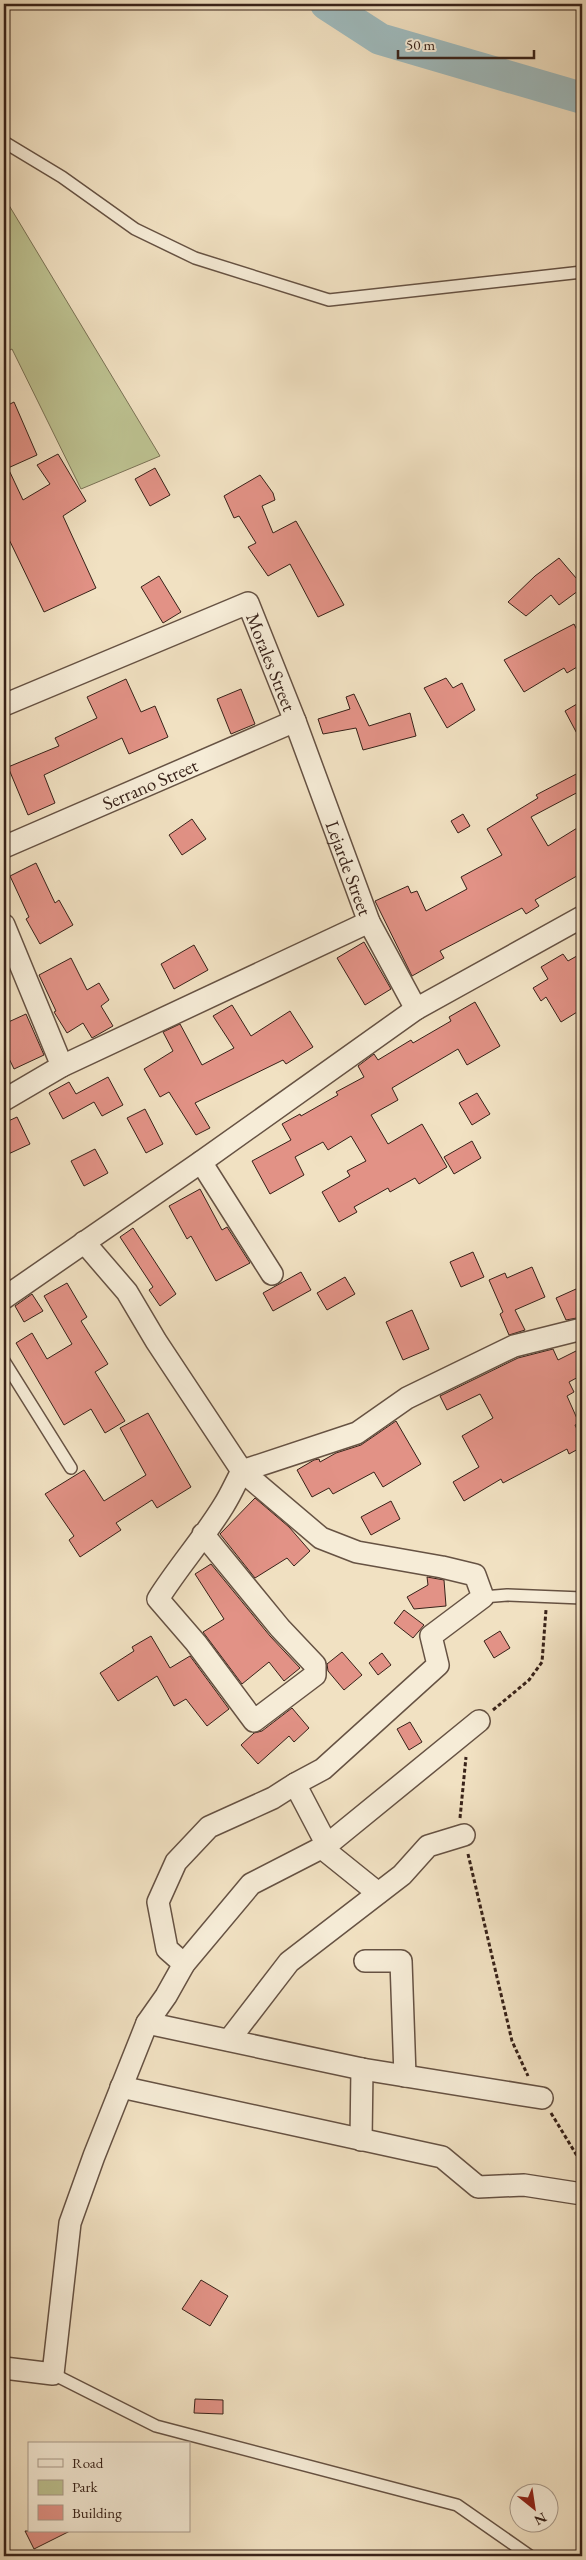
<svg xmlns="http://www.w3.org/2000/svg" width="586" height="2560" font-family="'EB Garamond',serif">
<rect width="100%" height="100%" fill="#f1e1c2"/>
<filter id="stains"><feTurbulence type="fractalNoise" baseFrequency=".004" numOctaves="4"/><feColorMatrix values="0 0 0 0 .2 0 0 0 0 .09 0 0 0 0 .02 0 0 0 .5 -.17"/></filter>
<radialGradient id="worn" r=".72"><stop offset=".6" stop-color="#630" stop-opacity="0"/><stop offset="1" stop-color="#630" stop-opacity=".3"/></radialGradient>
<path fill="#bdc291" stroke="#7a7255" d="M4,197L160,456L81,489L12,349L4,353Z"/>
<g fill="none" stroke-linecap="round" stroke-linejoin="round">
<path stroke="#9fbbbe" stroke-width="32" d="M326,4L380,39L582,98"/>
</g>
<path fill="#e29286" stroke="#382219" d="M14,402L37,455L8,468L23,500L50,484L37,465L58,454L86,501L63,516L96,588L44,612L4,529V407Z
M155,468L170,495L150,506L135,479Z
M260,475L273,493L275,500L262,506L273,533L296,521L344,605L318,617L290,564L268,576L248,547L256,543L239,516L234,518L224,496Z
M559,558L582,585V588L559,605L551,595L526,616L508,602L535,576Z
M159,576L181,612L163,623L141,587Z
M574,624L582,640V664L567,673L564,668L524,692L504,660Z
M446,678L453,688L462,683L475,710L447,728L424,688Z
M126,679L141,712L155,706L168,737L129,754L122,738L44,775L55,803L28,815L8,767L59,746L55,738L97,718L87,697Z
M241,689L255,724L231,734L217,699Z
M354,694L369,726L410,713L416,736L363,750L356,728L323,734L318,719L350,709L346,697Z
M582,701V743L565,711Z
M582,771V790L531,817L548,846L582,825V873L535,900L539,906L526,914L522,908L440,951L444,958L412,976L375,901L408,886L411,893L417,891L426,911L467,889L461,877L502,855L487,829L538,798L536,795Z
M463,814L470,826L458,833L451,821Z
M192,819L206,839L182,855L169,835Z
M36,863L55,903L59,900L73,925L40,944L26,919L29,917L10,876Z
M364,942L391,989L365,1005L337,958Z
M194,945L208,970L174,989L161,964Z
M582,953V1009L561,1022L546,997L541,1001L533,988L548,979L541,967L563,954L568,961Z
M71,958L87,990L99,983L109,1000L101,1006L113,1026L92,1038L83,1023L67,1033L54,1012L56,1011L39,975Z
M475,1002L500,1046L467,1065L458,1049L392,1088L398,1100L371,1115L388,1144L422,1124L447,1167L419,1184L415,1178L390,1192L388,1188L354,1207L357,1212L339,1222L322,1192L350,1176L347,1171L366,1161L351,1136L328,1150L323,1142L295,1157L304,1175L270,1194L252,1161L291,1140L282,1124L300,1114L301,1116L338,1095L336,1092L364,1077L358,1066L374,1054L378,1060L411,1040L413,1043L451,1021L449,1017Z
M232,1005L251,1036L290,1011L313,1047L286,1064L283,1060L195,1103L210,1128L196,1135L169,1092L160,1097L144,1069L173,1051L163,1032L180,1024L202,1065L234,1048L213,1016Z
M26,1014L44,1055L14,1069L4,1048V1024Z
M108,1077L123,1105L102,1116L94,1102L63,1119L49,1093L69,1082L76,1094Z
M477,1093L490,1114L472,1125L459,1103Z
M145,1109L163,1144L146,1153L127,1118Z
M17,1117L30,1144L4,1156V1123Z
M472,1141L481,1158L454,1174L444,1157Z
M95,1149L108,1173L84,1186L71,1161Z
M200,1189L222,1230L227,1227L250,1263L216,1281L191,1236L187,1239L169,1206Z
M133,1228L176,1294L160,1306L149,1290L153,1287L120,1237Z
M473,1252L484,1277L461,1287L450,1262Z
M532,1267L545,1297L515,1310L525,1330L509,1335L500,1314L503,1312L489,1280L505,1273L507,1278Z
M301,1272L311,1290L273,1311L263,1293Z
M345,1277L355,1294L327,1310L317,1293Z
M67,1283L87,1317L81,1321L108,1364L95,1372L125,1421L105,1433L91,1409L64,1425L16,1343L32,1333L47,1359L72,1344L44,1296Z
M576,1289L582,1302V1317L566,1320L556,1298Z
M32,1294L43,1311L24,1322L15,1306Z
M412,1310L429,1349L403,1360L386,1322Z
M553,1349L558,1360L578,1350L582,1359V1375L569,1382L574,1392L567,1396L579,1423L575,1425L582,1440V1447L569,1454L567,1449L503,1483L501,1479L464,1501L453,1482L479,1467L462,1436L493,1418L480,1394L447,1410L440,1396L518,1358Z
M148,1413L191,1487L157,1508L152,1500L116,1523L121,1530L80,1557L69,1540L74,1536L45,1494L84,1470L104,1501L146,1475L120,1428Z
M396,1421L421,1464L383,1487L374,1472L333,1494L329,1488L312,1497L297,1470L314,1460L319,1459L320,1462L336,1453L361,1445Z
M255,1498L289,1527L310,1551L294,1566L287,1558L255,1578L220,1534Z
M391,1501L400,1519L371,1535L361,1517Z
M211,1564L270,1636L300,1668L284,1681L269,1662L242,1684L203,1632L224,1619L195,1574Z
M427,1577L444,1580L446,1606L414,1609L407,1597L428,1585Z
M404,1610L424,1625L413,1638L394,1623Z
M500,1631L510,1648L494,1658L484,1641Z
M151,1636L170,1668L190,1656L229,1709L207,1726L186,1699L174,1706L157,1676L118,1701L100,1673L134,1651L132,1647Z
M342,1652L362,1675L344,1690L328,1671L327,1664Z
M382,1653L391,1665L378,1675L369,1663Z
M292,1708L309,1728L294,1742L289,1736L258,1764L241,1745L254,1733L262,1731Z
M410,1722L422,1742L409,1750L397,1729Z
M201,2280L228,2296L210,2326L182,2309Z
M195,2399L223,2400V2414L194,2413Z
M25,2531H70L34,2549Z"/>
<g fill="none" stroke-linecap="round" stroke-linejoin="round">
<g stroke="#665243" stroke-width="14">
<path id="lane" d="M4,142L62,177L135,229L195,258L329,300L582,272
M4,1361L71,1468
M483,1597L507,1595L582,1598
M53,2374L156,2426L457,2505L530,2556"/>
</g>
<g stroke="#665243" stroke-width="24">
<g id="street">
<path id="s1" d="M4,705L248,603L295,721L369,922L416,1009"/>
<path id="s2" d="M4,847L295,721"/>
<path d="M4,925L62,1066"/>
<path d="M4,1100L62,1066L369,922"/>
<path d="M201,1162L272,1274"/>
<path d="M84,1242L127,1292L156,1341L242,1471C236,1482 231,1494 224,1505C204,1538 178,1567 158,1599L196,1643L254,1721L315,1675V1665L280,1628L203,1534"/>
<path d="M4,1298L201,1162L416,1009L582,917"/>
<path d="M295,1784L323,1769L438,1665L431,1636L483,1597L475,1575L442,1567L357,1552L321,1538L242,1471L357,1433L407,1398L514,1346L582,1329"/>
<path d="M322,1848L378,1893"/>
<path d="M365,1961H401L405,2076"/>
<path d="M184,1964L167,1949L158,1902L176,1862L209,1827L273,1798L295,1784L327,1845"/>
<path d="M147,2023L362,2069L542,2098"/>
<path d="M229,2040L289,1962L402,1875L428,1846L464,1835"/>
<path d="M121,2087L442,2157L478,2187L524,2185L582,2194"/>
<path d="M361,2140L362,2069"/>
<path d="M4,2368L53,2374L70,2223L94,2156L147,2023L166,1996L184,1964L251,1884L327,1845L479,1721"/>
</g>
</g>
<path stroke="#382219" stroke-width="3" stroke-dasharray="4 2.5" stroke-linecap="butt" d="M493,1710L529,1680L542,1662L546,1610
M460,1818L466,1757
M468,1854L512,2041L528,2076
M551,2113L582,2164"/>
<use href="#lane" stroke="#f6ecd7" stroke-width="11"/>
<use href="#street" stroke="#f6ecd7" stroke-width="21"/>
</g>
<g text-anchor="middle" stroke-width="5" stroke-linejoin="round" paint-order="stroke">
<g font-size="19" fill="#382219" stroke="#f6ecd7">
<text dy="7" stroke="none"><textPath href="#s1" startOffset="328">Morales Street</textPath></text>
<text dy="7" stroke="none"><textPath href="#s2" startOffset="159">Serrano Street</textPath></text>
<text dy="7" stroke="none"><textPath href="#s1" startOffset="548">Lejarde Street</textPath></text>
</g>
</g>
<rect width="586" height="2560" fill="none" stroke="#f1e1c2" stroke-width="20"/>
<rect x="5" y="5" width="576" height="2550" fill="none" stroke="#382219" stroke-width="2.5"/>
<rect x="10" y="10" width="566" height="2540" fill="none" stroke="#382219"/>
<rect x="28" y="2442" width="162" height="90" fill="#f6ecd7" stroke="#aa9b8b"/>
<rect x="38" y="2459" width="25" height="8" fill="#f6ecd7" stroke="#aa9b8b"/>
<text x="72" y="2468" font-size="15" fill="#382219">Road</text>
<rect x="38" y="2480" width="25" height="15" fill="#bdc291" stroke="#aa9b8b"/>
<text x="72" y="2492" font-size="15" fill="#382219">Park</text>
<rect x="38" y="2505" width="25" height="15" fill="#e29286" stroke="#aa9b8b"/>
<text x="72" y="2518" font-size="15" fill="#382219">Building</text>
<g transform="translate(534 2508) rotate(150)"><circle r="24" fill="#f6ecd7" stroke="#aa9b8b"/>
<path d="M0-4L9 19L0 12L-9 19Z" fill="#8f2418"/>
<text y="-8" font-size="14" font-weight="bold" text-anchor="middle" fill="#382219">N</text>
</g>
<path d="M398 50v8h136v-8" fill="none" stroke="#382219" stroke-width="2.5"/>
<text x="406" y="50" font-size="15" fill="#382219" stroke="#f6ecd7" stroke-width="4" paint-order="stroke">50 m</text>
<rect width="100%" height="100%" filter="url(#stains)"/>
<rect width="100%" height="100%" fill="url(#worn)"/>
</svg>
